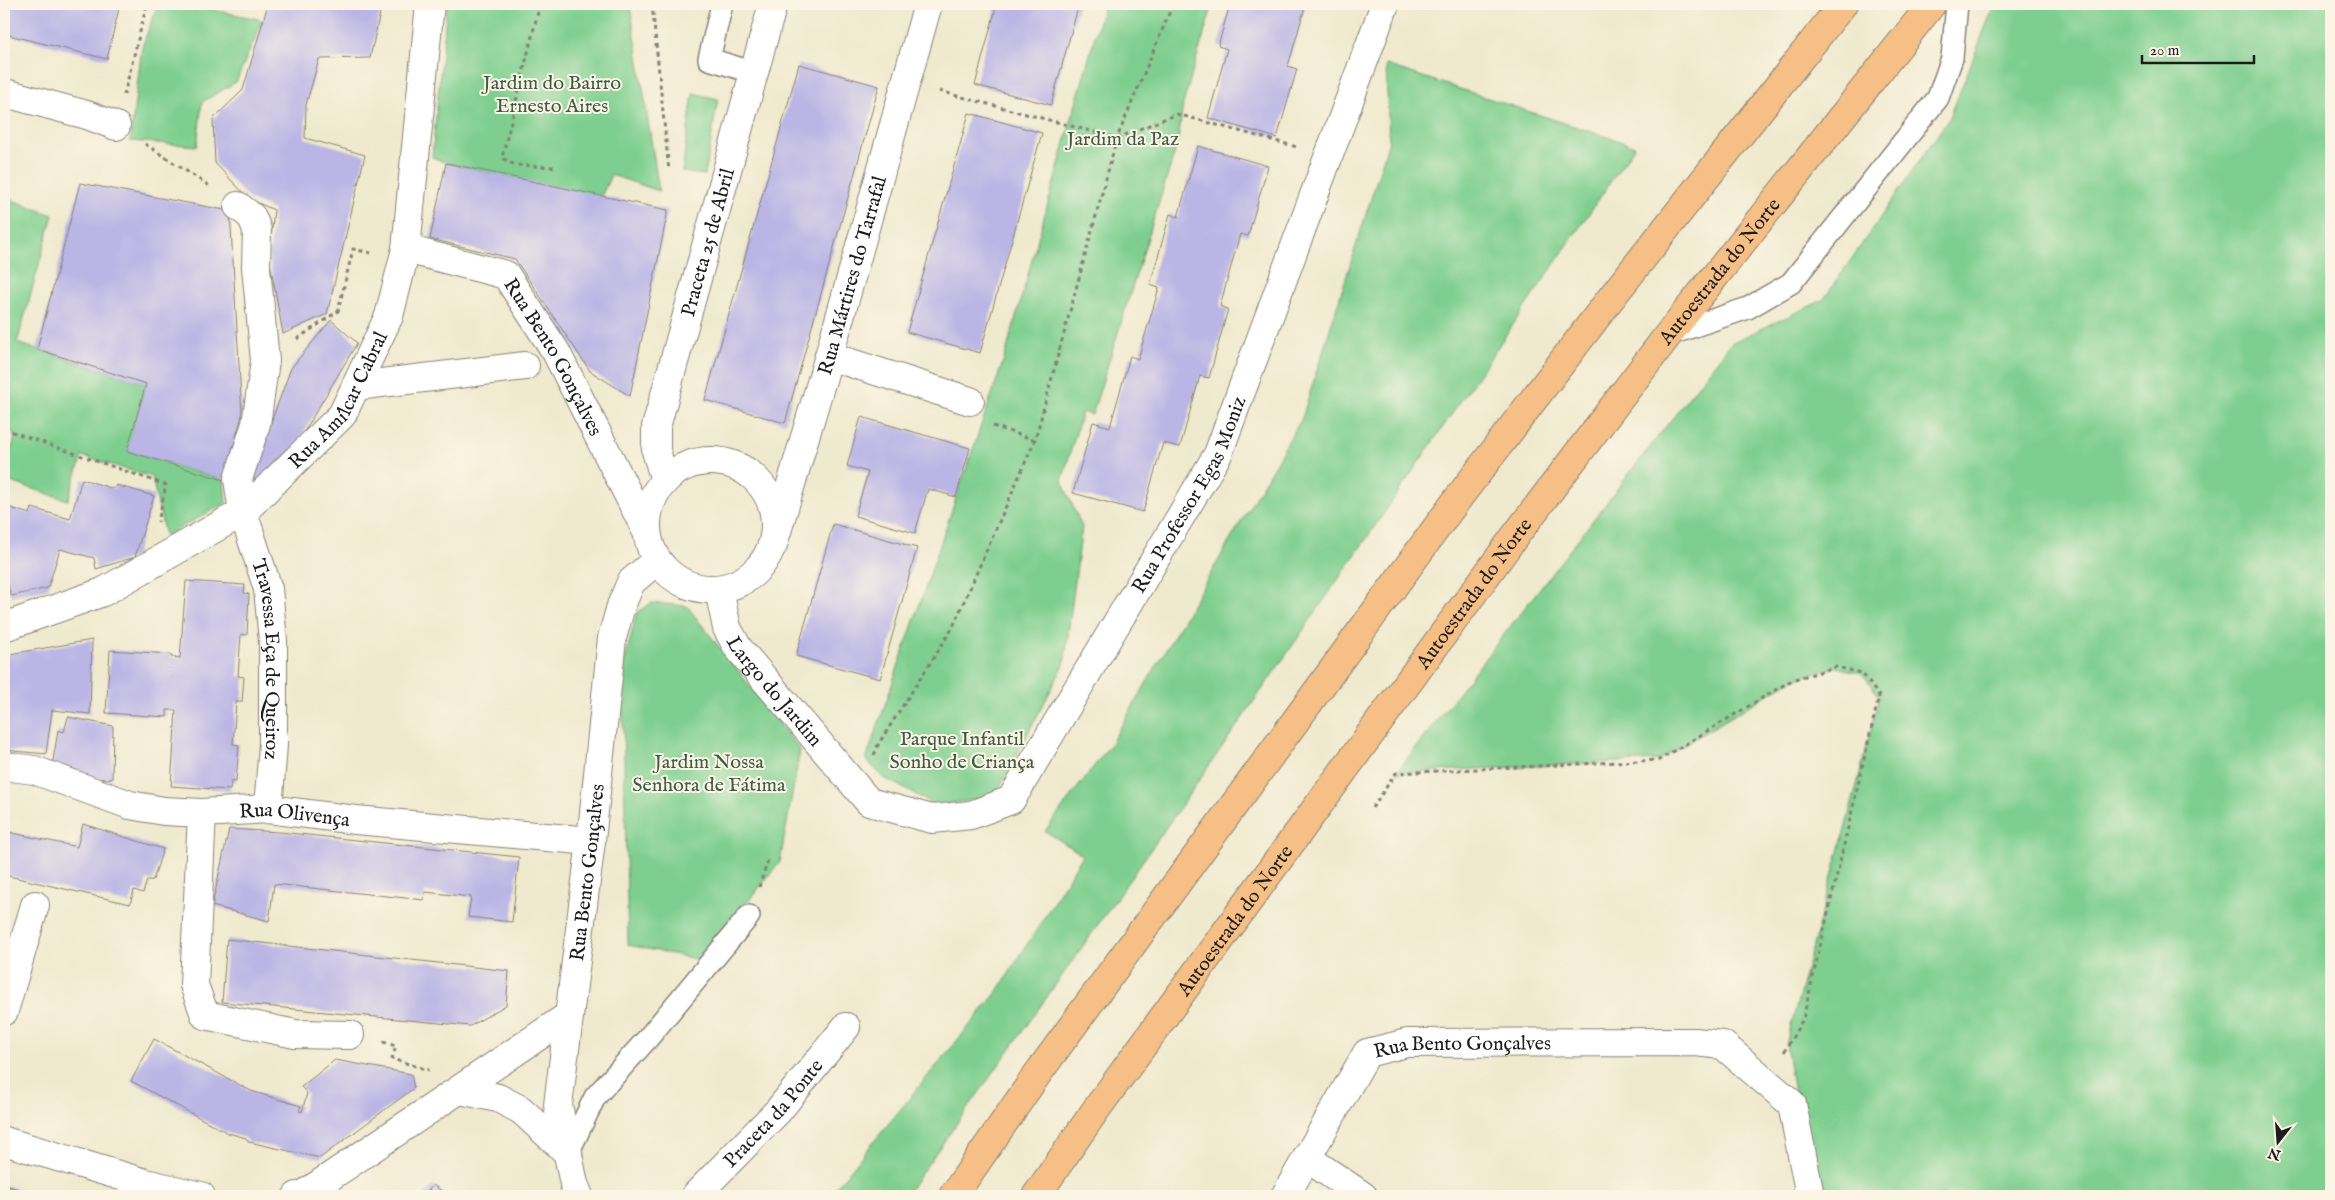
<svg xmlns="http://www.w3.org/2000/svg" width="2335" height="1200" font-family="'IM FELL English',serif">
<rect width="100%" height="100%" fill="#fcf5e5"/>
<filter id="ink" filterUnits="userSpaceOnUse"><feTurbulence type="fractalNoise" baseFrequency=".02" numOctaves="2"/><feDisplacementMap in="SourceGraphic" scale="10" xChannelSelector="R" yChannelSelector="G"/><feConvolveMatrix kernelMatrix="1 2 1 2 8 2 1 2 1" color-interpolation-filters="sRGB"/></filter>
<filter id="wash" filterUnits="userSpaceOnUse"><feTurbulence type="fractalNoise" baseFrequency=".0096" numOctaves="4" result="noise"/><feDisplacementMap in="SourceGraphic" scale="20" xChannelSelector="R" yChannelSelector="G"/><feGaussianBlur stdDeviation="1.12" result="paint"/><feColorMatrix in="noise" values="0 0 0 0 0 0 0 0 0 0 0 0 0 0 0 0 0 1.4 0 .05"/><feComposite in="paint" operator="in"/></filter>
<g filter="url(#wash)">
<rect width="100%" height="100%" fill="#efe9ce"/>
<path fill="#7ecf8f" stroke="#4d7656" d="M158,4H184L263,20L236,82L202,102L197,146L130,141L142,47Z
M447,4H630L659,191L611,175L601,197L446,163L432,157Z
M1104,4H1213L1183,104L1178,142L1092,415L1082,412L1062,481L1082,527L1064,665L995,796L937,806L884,778L866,760L1005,356Z
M1998,4H2331V1196H1811L1786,1044L1855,793L1879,696L1862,673L1836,667L1792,680L1659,760L1396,773L1731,343L1823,300L1950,117L1991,13Z
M1386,65L1635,146C1395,498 1154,850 905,1196H829L998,991L1083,855L1045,831L1110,745L1302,418L1389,141Z
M693,93L718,99L705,175L682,172Z
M4,197L53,215L17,343L146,384L128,451L224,480L226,503L165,536L152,477L82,456L68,500L4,480V472L15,438L4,414Z
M652,603L687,606L800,750L780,862L701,960L628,945L622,672L637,612Z"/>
<g id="blocks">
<path fill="#bab5e5" d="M4,4H120L107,59L4,34Z
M268,4H382L370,58L319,59L306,105L305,138L365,155L327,314L283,334L269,257L274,210L249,199L215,163L213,119L243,90Z
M997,4H1079L1051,105L975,85Z
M1230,4H1306L1288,66L1297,69L1277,138L1208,118L1227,49L1218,46Z
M799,64L879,86L785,423L705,400Z
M969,113L1042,133L980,353L907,332Z
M1198,146L1268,166L1248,236L1240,234L1220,306L1228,309L1209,378L1200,376L1180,447L1163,443L1143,512L1073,493L1093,422L1110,427L1130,356L1138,359L1159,288L1150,285L1170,214L1178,217Z
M446,163L668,210L630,396L590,371L515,259L430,239Z
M80,183L230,211L242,415L224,480L127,451L146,384L37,349Z
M331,320L357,343L295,447L261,483L251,477L291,368Z
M861,417L970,448L956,497L928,489L915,533L855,516L868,472L847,466Z
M82,479L114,489L116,485L154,496L135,557L96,569L94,558L60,549L48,588L11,596L7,581L4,580V506L30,514L32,508L70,519Z
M833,524L917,548L880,679L796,656Z
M186,581L245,585L244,593L249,594L247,635L241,634L238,676L244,677L242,702H236L233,744L239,745L236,782L231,781L230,790L171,786L176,710H167V717L106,713L110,650L171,654V657L180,658Z
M92,640L90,714L52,710L46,754L4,750V655Z
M68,717L113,726L112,779L79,778L52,767L58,730L64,732Z
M83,824L163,849L153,880H147L143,893L134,890L130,904L4,875V831L77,847Z
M229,829L279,832L519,857L512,922L468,917L471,897L425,892L424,900L274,884L269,921L212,906Z
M227,939L509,971L506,1005L470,1026L222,1002Z
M154,1039L251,1091L301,1106L299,1111L302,1112L307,1093L301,1087L335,1060L411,1074L414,1088L320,1158L249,1142L246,1138L228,1133L131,1081Z
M4,1185L43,1196H4Z
M433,1185L449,1196H424Z"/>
</g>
</g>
<g filter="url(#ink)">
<use href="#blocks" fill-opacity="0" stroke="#868275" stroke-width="1"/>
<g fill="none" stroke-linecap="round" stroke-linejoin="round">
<g stroke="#868275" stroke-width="24">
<path id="service" d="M722,4L709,59L755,73
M1668,335L1748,308L1791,283L1938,98L1952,58L1957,4
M568,1153L595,1097L648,1038L749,916"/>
</g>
<g stroke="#868275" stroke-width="30">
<g id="minor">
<path d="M9,94L87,115L116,126"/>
<path id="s1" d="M238,206L252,217L257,230L256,267L265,361L256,424L238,479L243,512L268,589L273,641V745L268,809"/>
<path id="s2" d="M406,249L506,275L556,352L646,530"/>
<path d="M829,356L970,401"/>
<path d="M356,386L525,366"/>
<circle cx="711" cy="525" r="64"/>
<path id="s3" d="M665,480L656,451V427L773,4"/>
<path id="s4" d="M773,545L829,356L928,4"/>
<path id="s5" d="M719,590L727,628L738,648L869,802L932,819L971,815L1011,800L1218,454L1385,4"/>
<path id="s6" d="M4,766L34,770L130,805L164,811L202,813L268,809L356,820L591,841"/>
<path d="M202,813L194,985L205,1015L295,1034L350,1035"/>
<path d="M4,1011L35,905"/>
<path d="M460,1090L498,1098L521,1110L568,1153"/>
<path d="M4,1141L145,1183L201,1196"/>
<path d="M1307,1158L1363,1196"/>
<path d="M297,1196L303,1195L568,1016"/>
<path id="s7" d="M579,1196L574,1184L558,1105L591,841L612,638L621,606L631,582L656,561"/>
<path id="s8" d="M695,1196L778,1111L846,1027"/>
<path id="s9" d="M1285,1196L1367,1053L1407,1043L1695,1042L1723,1045L1792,1104L1810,1196"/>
</g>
</g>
<g stroke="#868275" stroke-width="30">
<g id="tertiary">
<path id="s10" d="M4,627L103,592L243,512L342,415L389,316L406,249L430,4"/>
</g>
</g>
<g stroke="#868275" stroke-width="30">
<g id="motorway">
<path d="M953,1196L1036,1076L1459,497L1611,298L1843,4"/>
<path id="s11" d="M1036,1196L1095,1111L1515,536L1668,335L1932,4"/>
</g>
</g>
<path stroke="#868275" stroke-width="3" stroke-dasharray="4 4" stroke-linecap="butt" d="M540,4L502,158L515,165L554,167
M652,4L669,171
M939,91L1117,138L1177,114L1297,147
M124,95L147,4
M145,144L211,187
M297,339L338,311L353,249L371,253
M4,385V389
M993,426L1035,440
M4,429L166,485L158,522
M874,755L879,743L952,629L1035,440L1117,138L1173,4
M1372,808L1396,773L1659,760L1792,680L1836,667L1862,673L1879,696L1803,1019L1783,1054
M759,887L769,857
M383,1042L396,1046L392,1059L429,1070"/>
<use href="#service" stroke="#fff" stroke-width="21"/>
<use href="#minor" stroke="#fff" stroke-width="28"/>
<use href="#tertiary" stroke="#fff" stroke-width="28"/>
<use href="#motorway" stroke="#f5bf86" stroke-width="28"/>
</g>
</g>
<g text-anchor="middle" stroke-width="4" stroke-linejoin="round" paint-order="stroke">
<g font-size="20" fill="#3e5b44" stroke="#fcf5e5">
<text x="552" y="89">Jardim do Bairro<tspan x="552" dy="23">Ernesto Aires</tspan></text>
<text x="1123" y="145">Jardim da Paz</text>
<text x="962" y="745">Parque Infantil<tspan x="962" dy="23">Sonho de Criança</tspan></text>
<text x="709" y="768">Jardim Nossa<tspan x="709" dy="23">Senhora de Fátima</tspan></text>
</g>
<g font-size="20" fill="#1c1c1c" stroke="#fcf5e5">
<text dy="7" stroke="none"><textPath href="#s3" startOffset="246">Praceta 25 de Abril</textPath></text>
<text dy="7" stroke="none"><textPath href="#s11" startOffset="1150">Autoestrada do Norte</textPath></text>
<text dy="7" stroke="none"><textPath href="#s4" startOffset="281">Rua Mártires do Tarrafal</textPath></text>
<text dy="7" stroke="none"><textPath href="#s2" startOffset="198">Rua Bento Gonçalves</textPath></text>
<text dy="7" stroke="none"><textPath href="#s10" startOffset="415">Rua Amílcar Cabral</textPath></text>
<text dy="7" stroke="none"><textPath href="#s5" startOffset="765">Rua Professor Egas Moniz</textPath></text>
<text dy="7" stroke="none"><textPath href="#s11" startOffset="745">Autoestrada do Norte</textPath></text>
<text dy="7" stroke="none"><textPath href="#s1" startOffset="469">Travessa Eça de Queiroz</textPath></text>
<text dy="7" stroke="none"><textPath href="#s5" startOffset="118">Largo do Jardim</textPath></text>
<text dy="7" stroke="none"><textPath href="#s6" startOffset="298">Rua Olivença</textPath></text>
<text dy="7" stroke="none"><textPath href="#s7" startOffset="328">Rua Bento Gonçalves</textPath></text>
<text dy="7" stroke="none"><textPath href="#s11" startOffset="340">Autoestrada do Norte</textPath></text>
<text dy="7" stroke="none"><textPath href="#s9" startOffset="261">Rua Bento Gonçalves</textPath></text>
<text dy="7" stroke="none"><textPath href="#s8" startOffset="114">Praceta da Ponte</textPath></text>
</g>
</g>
<rect width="2335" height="1200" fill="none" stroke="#fcf5e5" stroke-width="20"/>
<g transform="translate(2278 1142) rotate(197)" stroke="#fcf5e5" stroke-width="4" paint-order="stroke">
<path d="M0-4L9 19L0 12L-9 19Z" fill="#1c1c1c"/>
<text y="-8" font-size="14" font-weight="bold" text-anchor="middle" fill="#1c1c1c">N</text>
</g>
<path d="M2142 55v8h112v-8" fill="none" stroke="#1c1c1c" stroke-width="2.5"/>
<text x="2150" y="55" font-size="15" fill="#1c1c1c" stroke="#fcf5e5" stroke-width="4" paint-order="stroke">20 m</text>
</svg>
